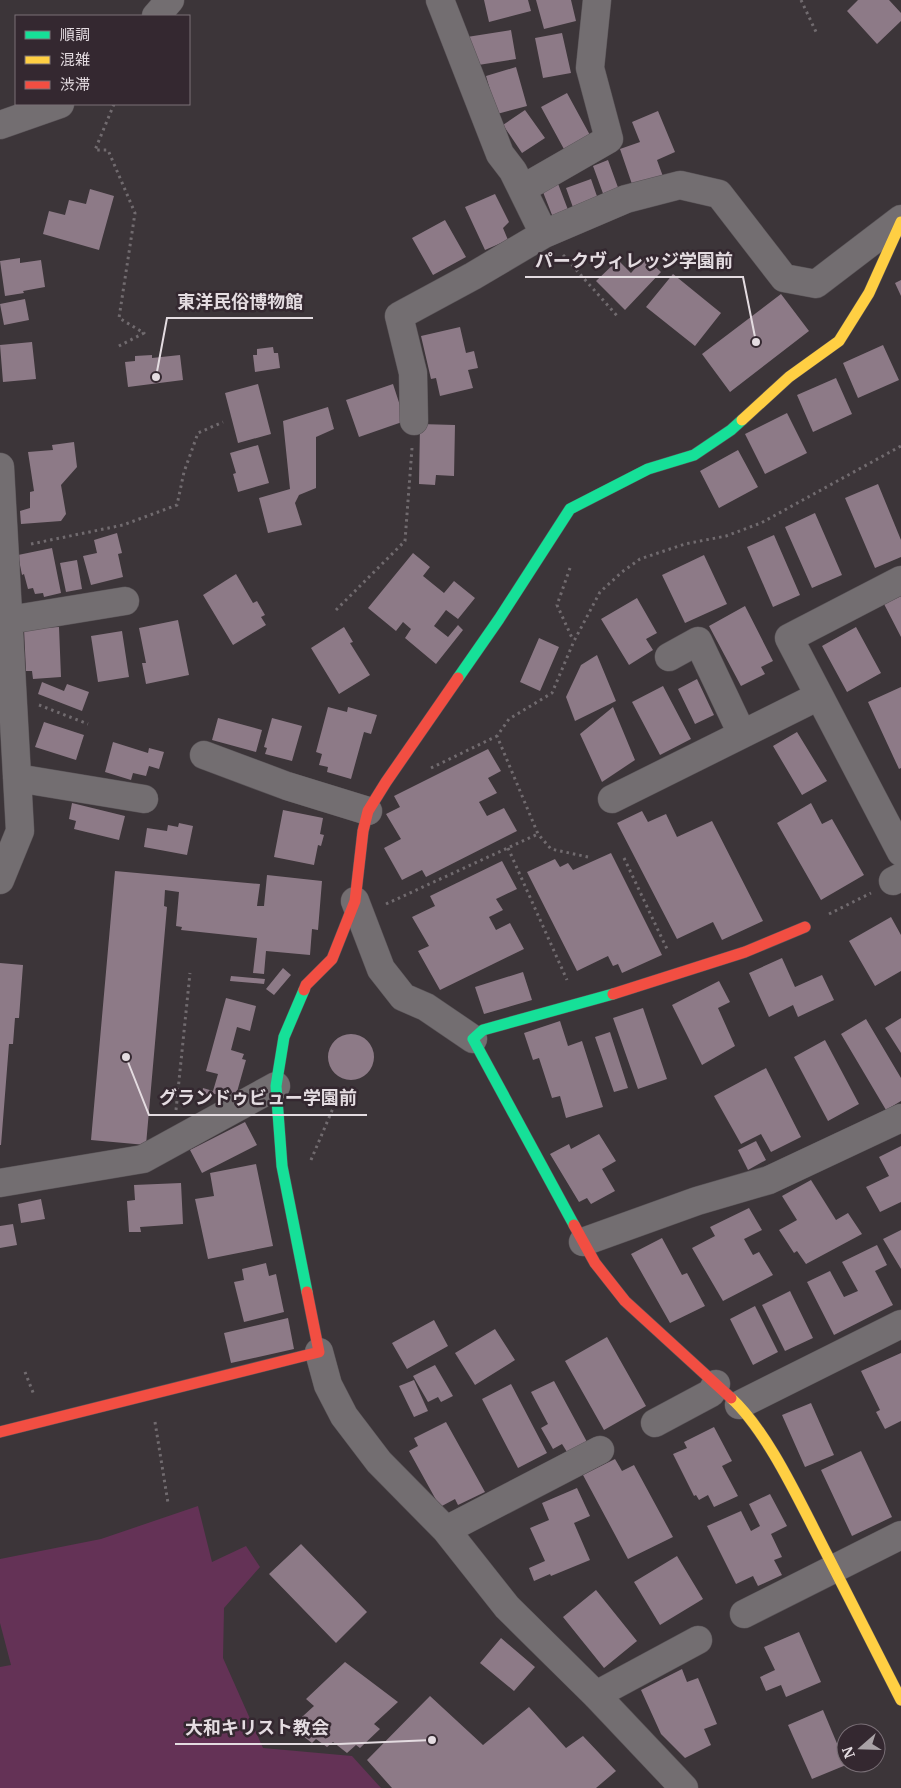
<svg xmlns="http://www.w3.org/2000/svg" width="901" height="1788" font-family="Merriweather,'Noto Sans JP',serif">
<rect width="100%" height="100%" fill="#3c3539"/>
<path fill="#643256" d="M198,1506L212,1562L246,1546L260,1567L224,1608L223,1658L263,1748L352,1756L381,1788H0V1667L11,1665L0,1623V1559L101,1539Z"/>
<path fill="#8d7a87" d="M484,0H528L531,11L489,22Z
M536,0H571L576,21L544,29Z
M858,0H889L901,13V21L877,44L847,11Z
M511,30L516,59L472,66L467,37Z
M562,33L571,73L543,78L535,38Z
M516,67L527,106L497,114L486,76Z
M567,93L591,137L565,151L541,107Z
M525,110L545,138L522,153L503,125Z
M658,111L675,152L657,160L665,182L635,193L620,149L640,142L632,122Z
M608,160L620,193L605,199L593,166Z
M591,179L600,205L575,213L566,188Z
M557,181L570,215L554,220L541,187Z
M90,189L114,196L99,250L43,234L49,211L65,215L69,200L86,204Z
M495,194L509,222L503,228L508,240L485,250L465,207Z
M445,220L466,257L433,275L412,238Z
M645,257L661,272L625,310L596,281L618,260L631,273Z
M20,258V263L41,260L45,287L23,291L24,293L5,296L0,261Z
M673,274L721,313L695,346L646,307Z
M901,280V296L895,283Z
M781,294L809,331L730,392L702,354Z
M25,299L29,320L4,325L0,304Z
M460,327L466,353L474,351L478,368L468,370L473,388L440,396L436,378L431,379L421,336Z
M32,342L36,379L3,382L0,345Z
M883,345L899,380L858,398L843,363Z
M273,347L274,353H278L280,368L255,372L253,355H257V349Z
M152,355V358L180,355L183,380L128,387L125,362L135,361V356Z
M836,378L852,414L813,432L797,395Z
M258,384L271,434L238,443L225,393Z
M393,384L405,421L359,437L346,400Z
M328,407L334,429L316,437V488L299,495L295,503L302,525L268,533L259,498L290,489L283,421Z
M787,413L807,453L765,474L745,434Z
M420,424L455,425L454,476L436,475L435,485L419,484Z
M74,442L77,467L61,485L66,514L61,521L21,524L20,511L30,508V492L34,491L28,452L53,450L52,445Z
M258,445L269,483L238,492L233,474L236,473L230,453Z
M738,450L758,487L719,508L700,471Z
M878,484L901,540V557L875,568L845,498Z
M815,513L842,575L812,588L785,527Z
M117,533L122,553L118,554L123,577L91,585L83,556L97,553L94,540Z
M774,535L800,595L773,607L747,547Z
M52,548L61,593L44,597L43,593L35,594L33,588L28,589L24,574L22,575L18,555Z
M413,553L430,567L423,576L444,593L454,581L475,598L458,619L446,610L434,626L448,637L458,625L463,630L436,664L405,638L411,629L403,622L396,631L368,608Z
M704,555L727,604L685,623L662,575Z
M77,560L82,589L66,592L60,563Z
M236,574L253,603L257,601L265,615L261,617L266,625L233,645L203,595Z
M901,596V637L884,604Z
M637,598L657,633L646,639L653,650L629,665L601,619Z
M745,606L773,661L761,667L765,674L741,686L709,626Z
M178,620L189,675L146,684L142,663H146L139,628Z
M59,627L61,677L33,679L32,671H26L24,629Z
M344,627L353,642L350,643L370,675L339,694L311,648Z
M856,627L881,673L847,692L822,646Z
M122,631L129,677L98,682L91,636Z
M539,638L559,647L540,691L520,682Z
M597,655L616,701L575,721L566,697L581,665Z
M697,679L714,715L695,724L678,689Z
M42,682L64,691L67,684L89,692L82,711L38,694Z
M663,686L691,739L660,755L632,702Z
M901,687V768L899,769L868,702Z
M328,707L347,712L348,707L377,715L371,734L364,732L351,779L327,772L328,767L319,765L322,754L316,752Z
M613,707L635,760L602,782L580,734Z
M218,718L262,730L256,752L212,740Z
M272,718L302,726L292,761L265,754L267,748L264,747Z
M44,722L84,735L76,760L35,747Z
M797,732L827,781L802,795L773,746Z
M113,742L148,753L149,748L164,752L159,769L149,766L146,776L133,773L131,780L105,772Z
M488,749L501,771L488,778L497,793L479,802L487,816L504,808L517,831L426,877L422,870L402,880L384,848L401,839L386,814L400,807L394,796Z
M72,803L125,816L119,840L74,829L76,821L69,819Z
M811,803L822,824L832,819L864,875L821,900L777,823Z
M283,810L323,818L320,834L324,835L321,846L318,845L314,865L274,857Z
M642,811L648,822L666,814L677,837L712,821L763,921L722,940L713,922L677,939L617,823Z
M179,823L193,826L187,855L144,847L147,828L167,831L168,825L178,827Z
M611,853L662,955L622,973L618,964L613,966L608,956L577,971L527,872L555,859L560,867L568,863L573,870Z
M502,861L517,889L496,899L503,910L489,917L496,930L510,923L524,949L440,990L418,951L429,946L412,917L435,906L430,896Z
M115,871L260,884L257,906H264L267,875L322,881L318,930L312,929L310,955L266,951L264,974L253,973L257,938L181,930L182,927L176,926L179,892L165,890L164,906L167,907L146,1145L91,1140Z
M891,917L901,935V971L875,986L849,941Z
M782,958L795,987L822,975L834,1000L798,1017L793,1005L769,1017L749,973Z
M0,963L23,965L19,1018H15L13,1044H9L1,1145H0Z
M283,968L291,975L274,995L266,989Z
M523,972L532,1000L484,1014L475,987Z
M231,976L265,979L264,984L230,981Z
M719,981L730,1002L718,1008L735,1046L702,1065L672,1005Z
M226,998L256,1006L250,1031L237,1027L231,1050L244,1054L242,1059L246,1060L235,1099L211,1093L209,1100L201,1098L203,1088L213,1091L218,1074L206,1071Z
M643,1008L667,1079L638,1089L613,1018Z
M901,1018V1053L885,1028Z
M866,1019L901,1078V1101L886,1110L841,1034Z
M560,1021L568,1046L582,1041L603,1107L566,1118L560,1096L552,1098L539,1058L533,1060L524,1033Z
M610,1032L628,1088L614,1092L595,1037Z
M328 1057a23 23 0 1 1 46 0a23 23 0 1 1-46 0Z
M825,1040L859,1104L828,1121L794,1057Z
M766,1068L801,1137L771,1152L761,1134L741,1144L714,1096Z
M245,1122L257,1145L202,1173L190,1150Z
M599,1134L616,1161L602,1169L615,1191L591,1204L587,1198L579,1202L550,1154L569,1144L571,1149Z
M756,1141L766,1160L748,1170L738,1150Z
M901,1146V1202L880,1212L866,1187L889,1176L879,1157Z
M256,1164L273,1246L208,1259L195,1199L214,1196L210,1173Z
M811,1180L836,1220L848,1213L862,1234L806,1264L797,1251L794,1253L779,1230L797,1220L782,1196Z
M181,1183L183,1224L140,1227L141,1232H129L127,1201L135,1200L134,1185Z
M41,1199L45,1219L21,1223L18,1204Z
M749,1208L762,1230L744,1239L753,1255L759,1252L773,1275L723,1301L692,1248L715,1236L710,1227Z
M13,1224L17,1245L0,1248V1226Z
M901,1230V1269L883,1239Z
M662,1238L682,1275L687,1273L705,1306L670,1323L631,1254Z
M877,1245L887,1265L875,1271L893,1305L834,1335L807,1282L830,1271L844,1297L858,1291L842,1262Z
M266,1263L269,1276L276,1274L284,1312L244,1322L234,1282L244,1280L242,1269Z
M790,1291L813,1338L785,1351L762,1305Z
M755,1306L778,1352L753,1365L730,1319Z
M288,1318L294,1349L231,1363L224,1333Z
M434,1320L448,1346L407,1369L392,1343Z
M495,1329L515,1360L475,1385L455,1353Z
M607,1337L646,1406L604,1430L565,1361Z
M901,1353V1421L885,1429L876,1412L880,1410L861,1371Z
M435,1365L453,1396L441,1402L438,1397L428,1402L413,1376Z
M414,1380L428,1411L414,1417L399,1386Z
M554,1381L587,1442L567,1452L562,1444L553,1449L541,1428L548,1424L531,1392Z
M511,1384L547,1453L518,1468L482,1399Z
M811,1403L834,1455L805,1467L782,1415Z
M446,1422L485,1492L458,1505L455,1499L440,1507L409,1451L418,1446L414,1438Z
M714,1427L732,1461L722,1466L738,1496L714,1507L708,1495L699,1500L696,1495L694,1496L673,1454L687,1448L684,1442Z
M861,1451L892,1517L852,1536L821,1470Z
M615,1459L622,1471L634,1465L673,1537L628,1559L583,1475Z
M577,1488L590,1516L574,1523L590,1560L551,1576L550,1574L534,1581L529,1568L545,1561L530,1528L549,1520L542,1503Z
M770,1494L787,1526L771,1534L782,1557L774,1560L782,1575L758,1586L753,1576L736,1584L707,1526L741,1511L751,1531L760,1526L749,1504Z
M301,1544L367,1612L336,1643L269,1574Z
M677,1556L703,1599L660,1625L634,1582Z
M596,1590L637,1641L604,1668L563,1617Z
M799,1632L821,1682L786,1697L781,1685L766,1691L760,1677L775,1670L764,1647Z
M501,1638L535,1667L514,1691L480,1663Z
M345,1662L398,1702L374,1724L380,1729L360,1748L356,1745L347,1753L333,1742L327,1747L316,1739L312,1743L291,1727L314,1706L306,1699Z
M682,1669L687,1682L698,1678L717,1724L704,1729L711,1745L685,1758L661,1734L641,1690Z
M430,1696L483,1745L529,1707L566,1748L583,1736L616,1771L596,1788H392L367,1760Z
M823,1710L846,1765L812,1779L788,1725Z"/>
<g fill="none" stroke-linecap="round" stroke-linejoin="round">
<g stroke="#595357" stroke-width="29">
<path id="street" d="M440,0L500,154L513,171L544,234
M156,16L170,0
M0,125L60,104
M522,189L609,139L590,68L597,0
M414,421L413,373L399,316L473,276L544,234L626,199L680,185L719,194L784,278L816,284L901,219
M0,467L20,831L0,880
M901,580L789,638L901,852
M9,620L125,601
M669,657L698,641L742,734
M204,755L287,786L368,811
M17,778L144,799
M612,799L819,696
M893,881L901,877
M355,901L381,969L403,997L426,1007L473,1039
M0,1183L143,1159L276,1086
M583,1242L697,1201L769,1180L901,1118
M319,1352L328,1385L344,1416L379,1462L446,1530L507,1607L596,1695L684,1788
M739,1405L901,1324
M655,1423L711,1393L716,1384
M446,1530L600,1450
M744,1614L901,1535
M596,1695L698,1640"/>
</g>
<g stroke="#595357" stroke-width="12">
<path id="fast" d="M458,678L499,619L570,509L648,469L694,455L731,430L742,420
M304,990L284,1037L276,1086L282,1166L307,1292
M574,1225L473,1039L483,1030L613,994"/>
</g>
<g stroke="#595357" stroke-width="12">
<path id="slow" d="M742,420L789,377L839,341L869,293L901,222
M731,1398C765,1429 795,1492 816,1533C844,1589 873,1644 901,1700"/>
</g>
<g stroke="#595357" stroke-width="12">
<path id="jam" d="M304,990L306,985L332,959L355,901L363,831L368,811L386,782L458,678
M613,994L745,952L805,927
M574,1225L595,1263L625,1301L731,1398
M0,1432L319,1352L307,1292"/>
</g>
<path stroke="#716b6f" stroke-width="3" stroke-dasharray="2.5 4" stroke-linecap="butt" d="M801,0L817,34
M114,104L95,150H108L135,213L119,318L144,333L117,347
M563,255L619,318
M31,544L123,525L177,505L184,472L198,433L223,422
M570,568L557,605L573,640
M336,610L405,541L412,448
M39,705L88,724
M431,768L497,736
M508,848L567,980
M588,857L551,849L538,834L497,736L509,719L552,693L574,641L600,592L622,572L640,559L685,544L726,536L761,523L901,446
M624,858L667,949
M386,904L538,834
M829,914L871,893
M176,1110L190,973
M311,1160L339,1094
M25,1372L34,1395
M155,1422L168,1503"/>
<use href="#street" stroke="#736e71" stroke-width="28"/>
<use href="#fast" stroke="#16e098" stroke-width="11"/>
<use href="#slow" stroke="#ffcf43" stroke-width="11"/>
<use href="#jam" stroke="#f24e42" stroke-width="11"/>
</g>
<path fill="none" stroke="#e4dce1" stroke-width="2" d="M756 342L743 277H525M156 377L167 318H313M126 1057L149 1115H367M432 1740L339 1744H175"/>
<g fill="#e4dce1" stroke="#342830" stroke-width="2">
<circle cx="756" cy="342" r="5"/>
<circle cx="156" cy="377" r="5"/>
<circle cx="126" cy="1057" r="5"/>
<circle cx="432" cy="1740" r="5"/>
</g>
<g font-size="18" text-anchor="middle" font-weight="bold" fill="#e4dce1" stroke="#342830" stroke-width="5" stroke-linejoin="round" paint-order="stroke">
<text x="634" y="267">パークヴィレッジ学園前</text>
<text x="240" y="308">東洋民俗博物館</text>
<text x="258" y="1104">グランドゥビュー学園前</text>
<text x="257" y="1734">大和キリスト教会</text>
</g>
<rect x="15" y="15" width="175" height="90" fill="#342830" stroke="#7a7077"/>
<rect x="25" y="31" width="25" height="8" fill="#16e098" stroke="#7a7077"/>
<text x="60" y="40" font-size="15" fill="#e4dce1">順調</text>
<rect x="25" y="56" width="25" height="8" fill="#ffcf43" stroke="#7a7077"/>
<text x="60" y="65" font-size="15" fill="#e4dce1">混雑</text>
<rect x="25" y="81" width="25" height="8" fill="#f24e42" stroke="#7a7077"/>
<text x="60" y="90" font-size="15" fill="#e4dce1">渋滞</text>
<g transform="translate(861 1748) rotate(250)"><circle r="24" fill="#342830" stroke="#7a7077"/>
<path d="M0-4L9 19L0 12L-9 19Z" fill="#a9a2a6"/>
<text y="-8" font-size="14" font-weight="bold" text-anchor="middle" fill="#e4dce1">N</text>
</g>
</svg>
